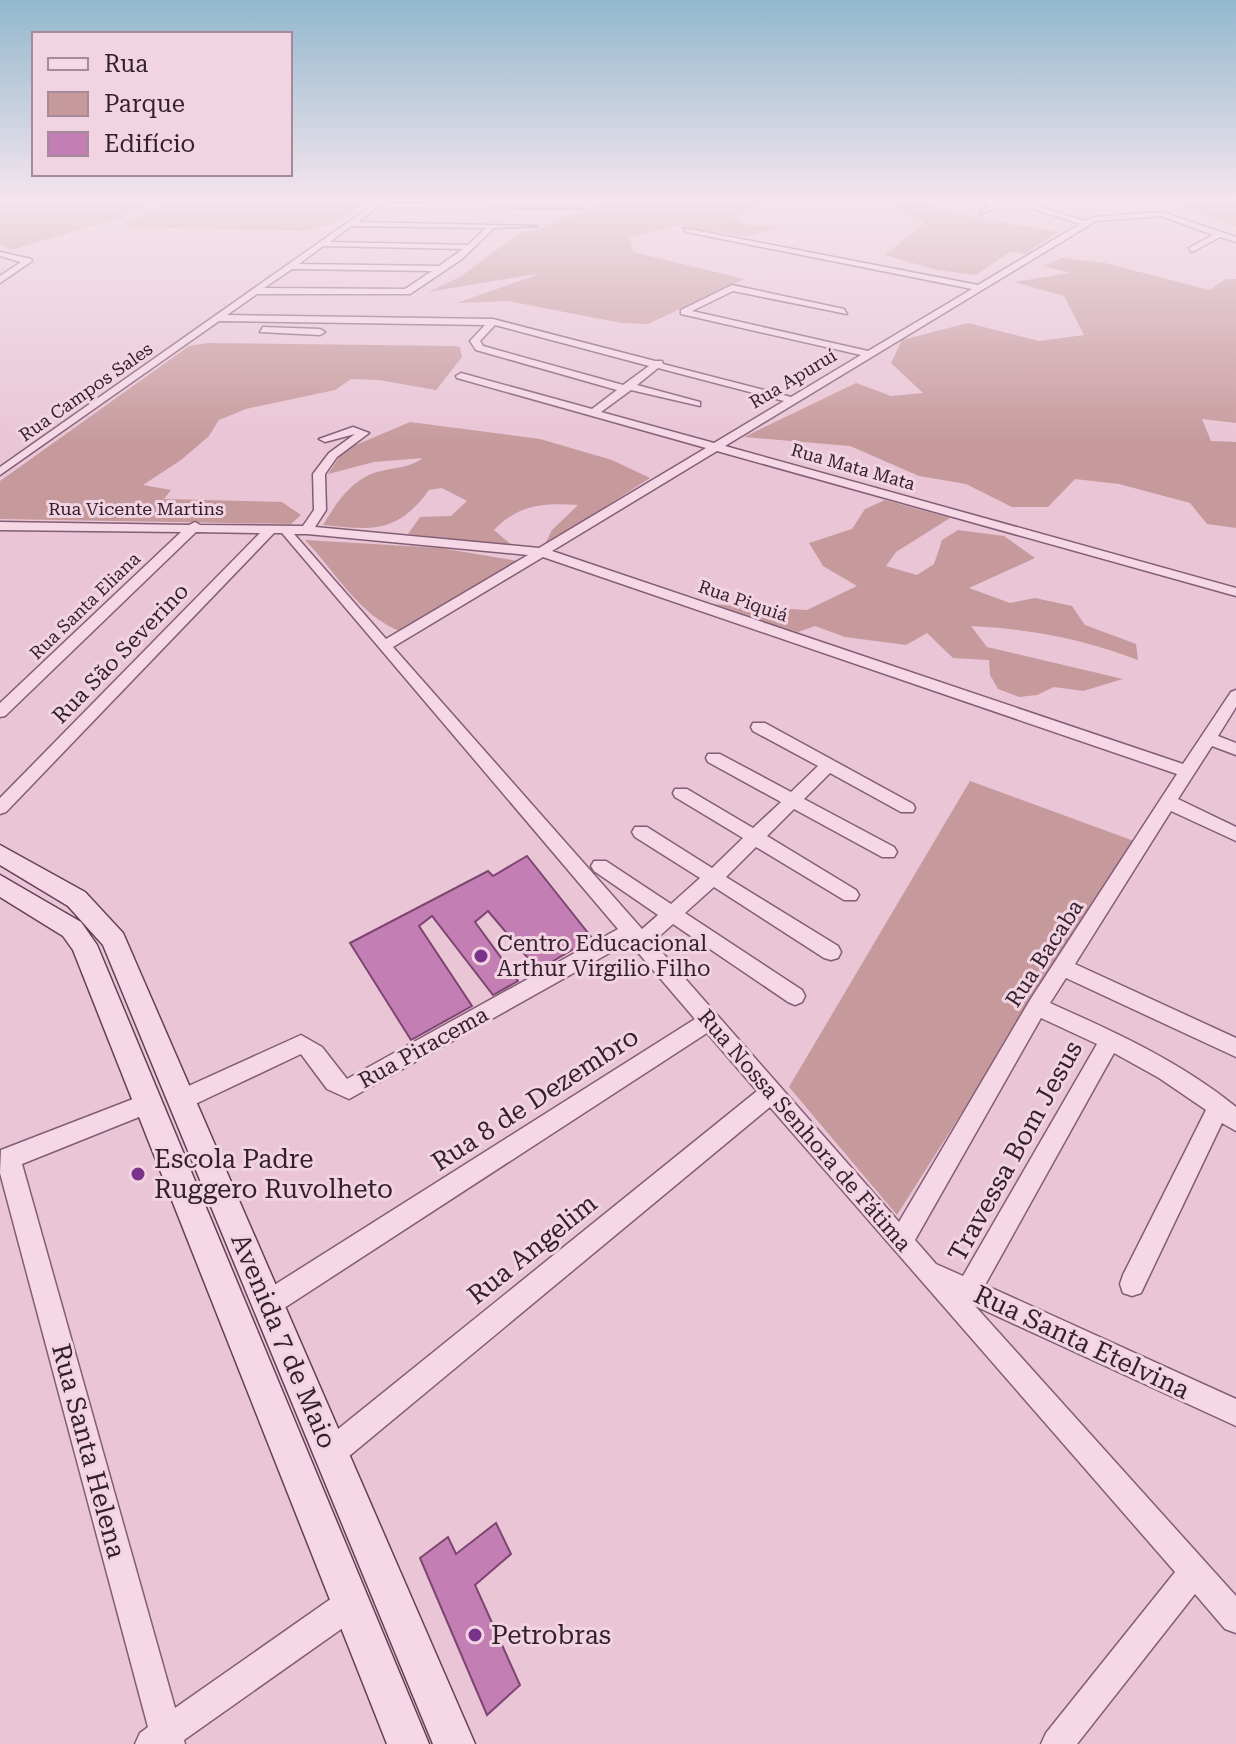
<svg xmlns="http://www.w3.org/2000/svg" width="1236" height="1744" font-family="'Roboto Serif',serif">
<rect width="100%" height="100%" fill="#e9c5d6"/>
<path fill="#c69a9d" d="M0,199H159L123,217L11,250L0,244Z
M172,199H373L334,223L307,231L128,227L126,223Z
M597,199H775L733,217L746,225L781,227L745,237L678,225L630,238L633,252L744,279L648,324L621,323L508,301L457,303L542,273L428,292L460,277L519,233L539,229L595,207Z
M878,199H918L967,216L1058,232L1025,254L1011,251L976,275L937,270L885,255L925,222Z
M1162,199L1199,200L1236,209V226Z
M1062,258L1105,263L1209,290L1226,279H1236V423L1202,419L1211,441L1236,442V528L1207,524L1190,503L1119,484L1075,479L1048,507H1012L966,484L919,476L850,446L744,437L856,383L891,396L923,393L891,363L902,340L968,323L1039,341L1084,335L1064,296L1014,282L1070,273L1043,266Z
M207,343L453,346L460,347L462,357L436,390L379,380L351,379L335,390L246,409L219,420L209,436L181,460L143,485L171,490L164,499L282,502L301,515L291,524L0,519V481L189,346Z
M410,422L540,439L612,460L650,478L544,546L552,530L578,505C543,503 519,504 494,530L514,547L408,534L420,517L451,516L467,501L442,488L429,490C397,534 372,530 323,525C337,502 353,477 381,471C397,467 409,468 423,458L374,462L328,474L344,450Z
M885,500L950,518L896,552L886,566L917,575L934,564L942,540L958,530L1004,536L1035,558L969,588L1010,603L1035,598L1072,606L1085,625L1136,644L1138,660C1083,639 1031,629 971,626L987,647L1123,679L1083,691L1054,687L1037,695L1019,697L998,689L990,675L989,660L953,658L927,633L906,645L845,637L815,626L798,632L709,604L807,610L857,586L823,566L809,543L852,529L865,509Z
M305,540L441,548L518,561L402,632C359,616 336,572 305,540Z
M970,781L1134,841L897,1215L789,1087Z"/>
<g fill="none" stroke-linecap="round" stroke-linejoin="round">
<path stroke="#7a8a6e" stroke-width="2" d="M1192,199L1236,207"/>
</g>
<path fill="#c37fb3" stroke="#7e4572" stroke-width="2" d="M527,856L592,938L538,970L488,911L475,922L518,981L493,995L432,916L419,926L472,1006L411,1040L350,943L488,871L493,876Z
M496,1523L511,1554L475,1585L520,1685L487,1715L420,1558L448,1537L456,1554Z"/>
<g fill="none" stroke-linecap="round" stroke-linejoin="round">
<g stroke="#825d75" stroke-width="3">
<path id="minor" d="M381,199H388L384,203L582,208L378,207L358,222L538,226L494,228L462,259L410,294H257L227,315L493,319L655,361H662L663,364L791,397L861,355L681,314V310L732,285L844,309L847,314L733,291L692,311L868,351L972,289L687,232L684,228L978,285L1080,224L1003,199H1013L1085,221L1094,217L1162,212L1236,237V242L1220,237L1192,252L1189,248L1213,235L1161,216L1096,221L725,446L1236,588V596L717,451L552,551L1183,764L1231,692L1236,690V707L1218,736L1236,743V755L1212,746L1178,799L1236,827V841L1171,811L1075,964L1236,1038V1057L1066,978L1050,1003C1115,1032 1181,1062 1236,1107V1131L1222,1123L1141,1293L1132,1296L1123,1293L1120,1284L1123,1275L1206,1110L1159,1078L1114,1053L985,1285L1236,1399V1426L975,1306L1236,1596V1633L1225,1629L1195,1594L1077,1744H1041L1046,1733L1175,1572L770,1107L342,1462L332,1466L322,1462L318,1452L322,1442L757,1091L707,1033L278,1312L269,1315L260,1312L257,1303L260,1294L695,1019L629,942L349,1099L327,1089L301,1054L189,1107L181,1110L173,1107L170,1100L173,1093L301,1035L322,1047L347,1079L618,929L282,533H274L6,812L0,814V798L260,533L196,532L5,716L0,717V703L181,532L0,530V522L189,525L195,522L200,525L303,526L314,510L313,474L329,453L355,434L325,442L319,439L353,427L369,433L337,457L325,474L326,510L315,527L539,548L706,448L457,378L456,376L461,373L592,409L617,390L476,350L470,341L485,325L219,321L0,475V467ZM351,226L486,228L468,245L330,242ZM323,246L463,249L439,266L299,264ZM292,269L432,271L405,289L264,288ZM495,325L649,366L623,385L483,346L480,341ZM658,368L784,401L714,443L601,412L631,390L700,406V402L637,385ZM294,534H307L528,555L386,639ZM543,557L1177,774L1030,1000L899,1222L653,942L673,924L788,1002L795,1005L802,1002L805,996L802,990L685,913L714,887L824,958L831,960L838,958L841,952L838,946L726,877L756,847L844,900H856L859,895L856,890L767,836L794,809L882,857H894L897,852L894,847L804,799L830,773L901,812H913L915,808L913,804L765,723H753L751,727L753,731L818,766L791,792L720,754H708L706,758L708,762L781,802L753,828L687,789H675L673,793L675,797L743,838L712,868L647,827H635L632,832L635,837L700,878L671,904L606,861H594L591,866L594,871L658,915L642,929L393,647ZM1041,1018L1097,1044L963,1276L936,1264L915,1240Z
M990,199H998L994,203L1001,206L981,214V210L991,206L985,203Z
M1093,199H1105L1106,200L1102,202Z
M1235,200L1236,204H1232L1231,202Z
M0,252L31,259L32,261L0,283V276L21,262L0,256Z
M263,327L320,329L325,332L320,335L260,332Z
M146,1094L154,1097L157,1104L154,1111L22,1164L175,1708L342,1591L353,1587L364,1591L368,1602L364,1613L184,1740L185,1744H135L140,1733L148,1727L0,1173L1,1150Z"/>
</g>
<g stroke="#644058" stroke-width="3">
<path id="secondary" d="M0,845L85,892L123,933L475,1744H433L103,945L68,906L0,865Z
M0,875L81,922L97,945L429,1744H387L73,950L63,936L0,897Z"/>
</g>
<use href="#minor" fill="#f5d7e5" fill-rule="evenodd"/>
<use href="#secondary" fill="#f5d7e5" fill-rule="evenodd"/>
</g>
<linearGradient id="sky" x2="0" y2="1"><stop stop-color="#92b8ce"/><stop offset="0.45" stop-color="#f5e5ed"/><stop offset="1" stop-color="#f5e5ed" stop-opacity="0"/></linearGradient>
<rect width="1236" height="443" fill="url(#sky)"/>
<g fill="#7a338a" stroke="#f1d3e1" stroke-width="3">
<circle cx="481" cy="956" r="8"/>
<circle cx="138" cy="1174" r="8"/>
<circle cx="475" cy="1635" r="8"/>
</g>
<g text-anchor="middle" stroke-width="6" stroke-linejoin="round" paint-order="stroke">
<g font-size="18" fill="#331f2d" stroke="#f1d3e1">
<text transform="translate(793 379) rotate(-31)" y="6">Rua Apuruí</text>
<text transform="translate(86 392) rotate(-35)" y="6">Rua Campos Sales</text>
<text transform="translate(853 467) rotate(16)" y="6">Rua Mata Mata</text>
<text x="136" y="515">Rua Vicente Martins</text>
<text transform="translate(743 601) rotate(19)" y="6">Rua Piquiá</text>
<text transform="translate(85 606) rotate(-44)" y="6">Rua Santa Eliana</text>
</g>
<g font-size="22" fill="#331f2d" stroke="#f1d3e1">
<text transform="translate(120 653) rotate(-46)" y="8">Rua São Severino</text>
<text transform="translate(1044 953) rotate(-57)" y="8">Rua Bacaba</text>
<text transform="translate(423 1047) rotate(-29)" y="8">Rua Piracema</text>
<text transform="translate(805 1130) rotate(49)" y="8">Rua Nossa Senhora de Fátima</text>
</g>
<g font-size="22" fill="#331f2d" stroke="#f1d3e1" text-anchor="start">
<text x="497" y="951">Centro Educacional<tspan x="497" dy="25">Arthur Virgilio Filho</tspan></text>
</g>
<g font-size="26" fill="#331f2d" stroke="#f1d3e1">
<text transform="translate(535 1099) rotate(-33)" y="9">Rua 8 de Dezembro</text>
<text transform="translate(1015 1151) rotate(-61)" y="9">Travessa Bom Jesus</text>
<text transform="translate(532 1249) rotate(-39)" y="9">Rua Angelim</text>
<text transform="translate(284 1341) rotate(67)" y="9">Avenida 7 de Maio</text>
<text transform="translate(1082 1342) rotate(25)" y="9">Rua Santa Etelvina</text>
<text transform="translate(89 1451) rotate(75)" y="9">Rua Santa Helena</text>
</g>
<g font-size="26" fill="#331f2d" stroke="#f1d3e1" text-anchor="start">
<text x="154" y="1168">Escola Padre<tspan x="154" dy="30">Ruggero Ruvolheto</tspan></text>
<text x="491" y="1644">Petrobras</text>
</g>
</g>
<rect x="32" y="32" width="260" height="144" fill="#f1d3e1" stroke="#a58b99" stroke-width="2"/>
<rect x="48" y="58" width="40" height="12" fill="#f5d7e5" stroke="#a58b99" stroke-width="2"/>
<text x="104" y="72" font-size="24" fill="#331f2d">Rua</text>
<rect x="48" y="92" width="40" height="24" fill="#c69a9d" stroke="#a58b99" stroke-width="2"/>
<text x="104" y="112" font-size="24" fill="#331f2d">Parque</text>
<rect x="48" y="132" width="40" height="24" fill="#c37fb3" stroke="#a58b99" stroke-width="2"/>
<text x="104" y="152" font-size="24" fill="#331f2d">Edifício</text>
</svg>
